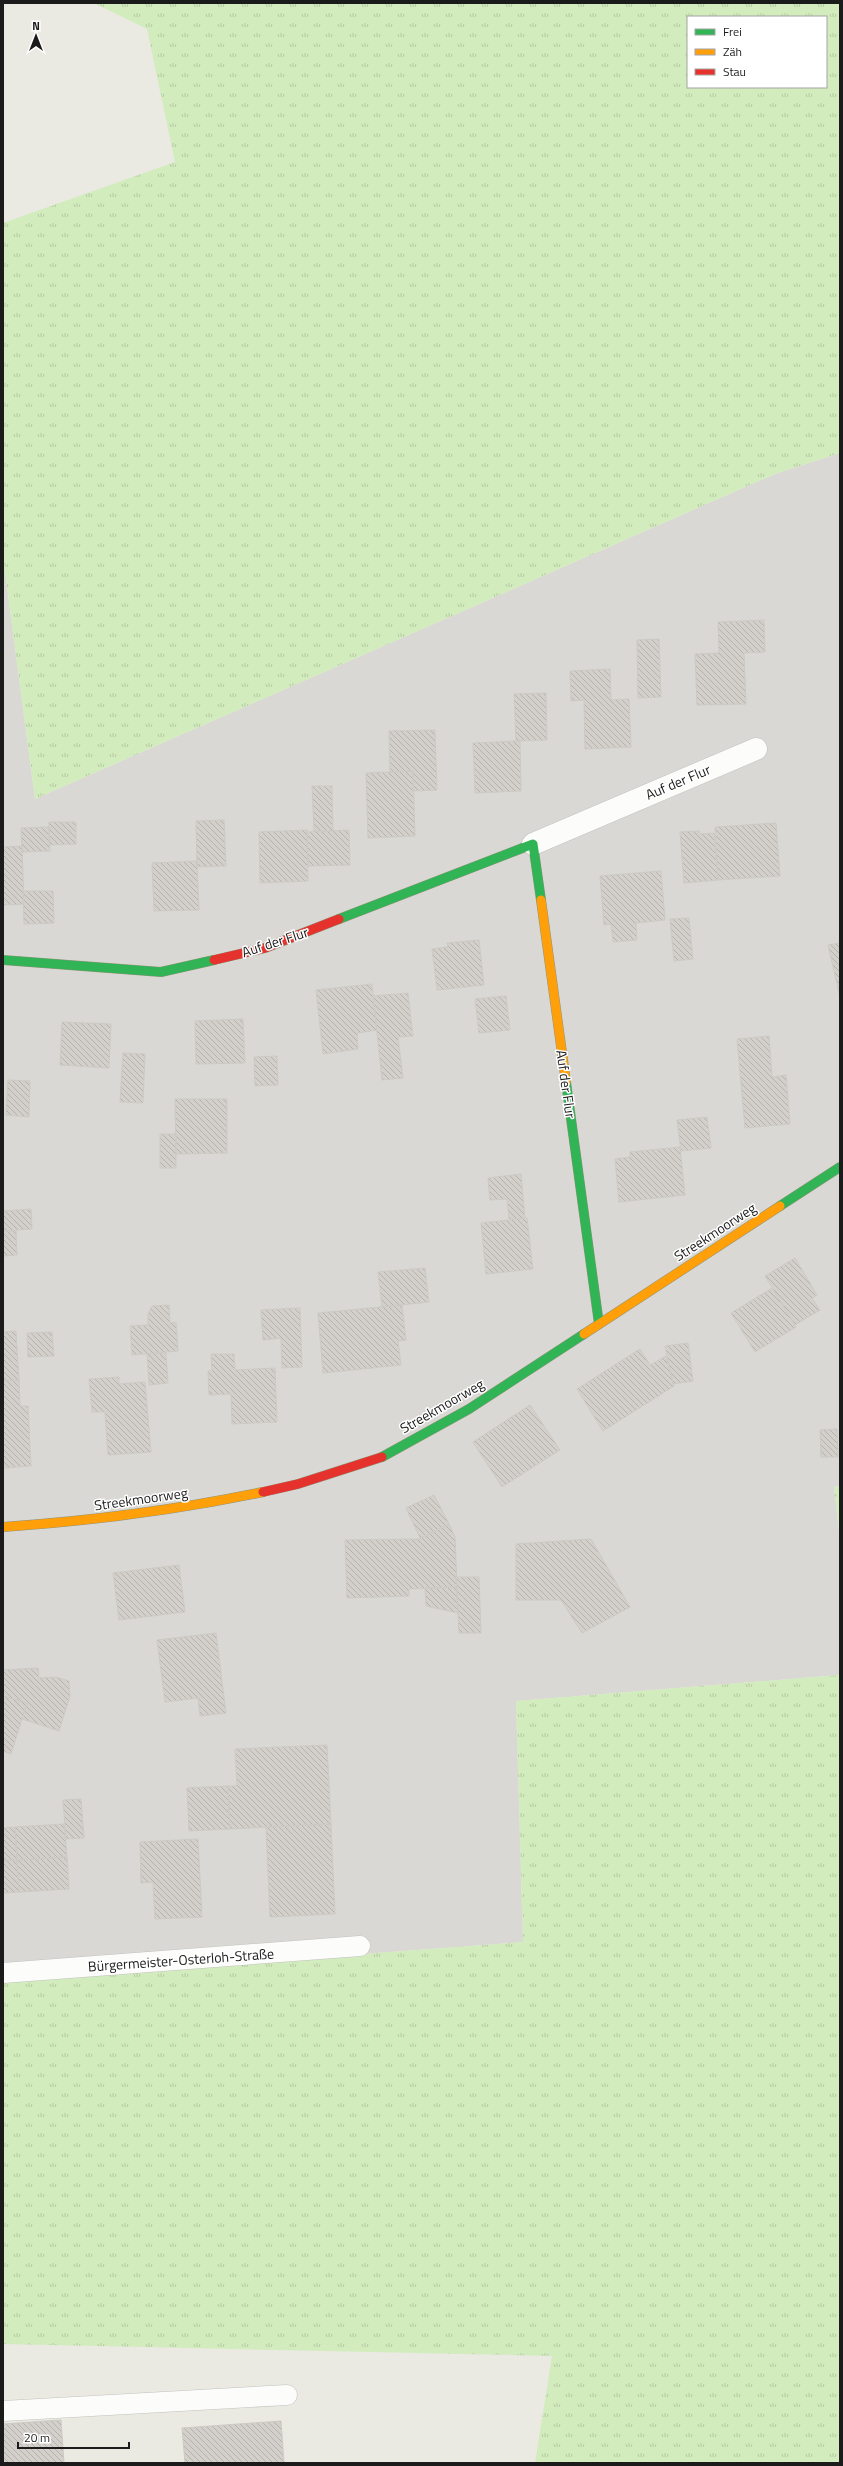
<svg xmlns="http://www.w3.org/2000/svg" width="843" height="2466" font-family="'Titillium Web',sans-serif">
<defs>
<pattern id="grass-tufts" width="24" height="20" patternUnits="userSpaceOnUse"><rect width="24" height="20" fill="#d3ecbd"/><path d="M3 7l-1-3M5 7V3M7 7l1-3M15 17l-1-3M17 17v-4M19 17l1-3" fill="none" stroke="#b5caa2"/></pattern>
<pattern id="building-back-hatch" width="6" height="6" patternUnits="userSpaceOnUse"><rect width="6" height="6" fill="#d3d0cb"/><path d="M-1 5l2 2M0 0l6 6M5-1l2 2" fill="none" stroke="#b5b2ae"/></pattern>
</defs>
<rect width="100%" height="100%" fill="#eae9e2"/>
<path fill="#d9d8d4" d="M840,453V1486L834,1487L840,1539V1675L516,1701L523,1942L3,1981V557L35,799L775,474Z"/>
<path fill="url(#grass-tufts)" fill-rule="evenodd" d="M94,3H840V453L775,474L35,799L3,557V223L175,162L147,29ZM688,17H826V87H688Z
M840,1486V1539L834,1487Z
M840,1675V2463H535L552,2356L3,2344V1981L523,1942L516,1701Z"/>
<path fill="url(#building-back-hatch)" stroke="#cdcac4" d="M764,620L765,652L744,653L746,704L697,705L695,654L719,653L718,622Z
M659,639L661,697L638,698L637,640Z
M610,669L611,700L629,699L631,747L585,749L584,700L571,701L570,671Z
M546,693L547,740L516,741L514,694Z
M435,730L437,790L413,791V771L390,772L389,731Z
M516,741H520L521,791L475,793L473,743Z
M413,771L415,836L368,838L366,773Z
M312,786H332L333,831H314Z
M224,820L226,866L197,867L196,821Z
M49,822H76V844L49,845Z
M776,823L780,876L718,880L715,827Z
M49,827L50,851L22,852L21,828Z
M307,830L308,881L260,883L259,832Z
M349,830L350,865L308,866L307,832Z
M699,831L700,834L714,833L718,880L684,883L680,832Z
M22,846L24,904L3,905V847Z
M197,861L199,910L154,911L152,863Z
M661,871L665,920L636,923L637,940L613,942L611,924L604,925L600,876Z
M23,891H53L54,923L24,924Z
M689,918L693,959L674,961L670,919Z
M479,940L484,985L437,990L432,949L448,947L447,943Z
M840,943V997L828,945Z
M372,984L377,1030L357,1033L358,1049L323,1054L316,990Z
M408,993L413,1036L398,1037L403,1078L382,1080L373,996Z
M506,996L510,1030L479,1033L475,999Z
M243,1019L245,1063L196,1064L195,1021Z
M62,1022L111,1024L109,1068L60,1065Z
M769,1036L772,1077L786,1075L790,1124L745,1128L737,1039Z
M123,1053L145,1054L143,1103L120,1102Z
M277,1056L278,1085L255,1086L254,1057Z
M8,1080L30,1081L29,1117L6,1115Z
M175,1099H227V1153L176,1154Z
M707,1117L711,1148L681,1151L677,1120Z
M160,1134H176V1168H160Z
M680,1147L685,1195L619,1202L615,1159L630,1157V1152Z
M521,1174L525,1218L509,1219L507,1199L490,1200L488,1178Z
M31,1209L32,1229L3,1231V1211Z
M527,1218L533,1269L486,1274L481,1223Z
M3,1231H16L17,1255L3,1256Z
M795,1258L817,1295L812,1298L820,1310L795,1325L765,1276Z
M425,1268L429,1302L382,1307L378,1272Z
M772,1288L796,1327L755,1352L731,1313Z
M169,1305L170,1323L176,1322L178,1351L132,1355L130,1326L148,1325V1314L152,1306Z
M402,1305L406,1340L398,1341L401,1365L323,1373L318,1313Z
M300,1308L302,1367L282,1368L281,1338L263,1340L261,1310Z
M16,1331L19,1380L3,1381V1332Z
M52,1332L54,1356L28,1357L27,1333Z
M688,1343L693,1381L673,1384L665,1346Z
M640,1349L650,1365L666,1356L674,1386L603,1431L577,1389Z
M166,1353L168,1383L149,1385L147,1354Z
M211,1354H234L235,1370L275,1368L277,1422L232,1424L231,1394L209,1395L208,1371H212Z
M119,1377V1384L145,1382L151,1452L108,1455L105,1412H92L89,1379Z
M19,1380L20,1406H28L31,1466L3,1468V1381Z
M530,1405L560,1450L502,1487L473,1442Z
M837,1429L838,1457H821L820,1430Z
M434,1495L449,1524L420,1538L406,1508Z
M449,1524L455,1537L457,1587L409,1589V1596L347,1598L345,1540L419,1539Z
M591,1539L630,1607L582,1633L561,1600H516V1544Z
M179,1565L185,1612L119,1620L113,1573Z
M456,1577H479L481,1633H459Z
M457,1587L458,1613L426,1606L425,1588Z
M216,1633L226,1713L200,1716L198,1698L165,1702L157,1640Z
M38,1668L39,1678L56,1677L69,1681L70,1696L59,1731L22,1719L27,1703L3,1696V1670Z
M3,1696L27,1703L11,1754L3,1751Z
M327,1745L331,1824L230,1829L228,1786H237L235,1749Z
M228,1786L230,1829L189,1831L187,1788Z
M81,1799L84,1838L66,1839L63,1800Z
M64,1824L67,1857L17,1860L15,1827Z
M331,1824L335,1914L270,1917L266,1827Z
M15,1827L17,1860L3,1861V1828Z
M198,1839L202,1917L155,1919L153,1882L141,1883L140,1842Z
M67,1857L69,1889L19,1892L17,1860Z
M17,1860L19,1892L3,1893V1861Z
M61,2420L64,2463H3V2424Z
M281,2421L284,2463H185L182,2428Z"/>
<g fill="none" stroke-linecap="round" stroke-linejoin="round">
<g stroke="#c2c2bf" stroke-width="21">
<path id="lane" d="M3,1973L360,1946
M3,2411L287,2395"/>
</g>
<g stroke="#c2c2bf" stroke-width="23">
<path id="street" d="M533,844L756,749"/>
</g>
<g stroke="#90947b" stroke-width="10">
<path id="fast" d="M339,919L533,844L541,900
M3,960L161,972L214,960
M566,1082L599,1324
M780,1206L840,1167
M382,1457L469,1409L584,1334"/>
</g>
<g stroke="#90947b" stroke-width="10">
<path id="slow" d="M541,900L566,1082
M584,1334L780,1206
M3,1527C91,1521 177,1510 263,1492"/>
</g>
<g stroke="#90947b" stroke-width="10">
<path id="jam" d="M214,960L265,948L339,919
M263,1492L298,1484L382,1457"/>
</g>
<use href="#lane" stroke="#fcfcfb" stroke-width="20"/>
<use href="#street" stroke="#fcfcfb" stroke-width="22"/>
<use href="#fast" stroke="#30b455" stroke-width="9"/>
<use href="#slow" stroke="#ff9f0a" stroke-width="9"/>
<use href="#jam" stroke="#e5322d" stroke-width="9"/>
</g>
<g text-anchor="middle" stroke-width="3" stroke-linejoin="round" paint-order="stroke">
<g font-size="14" fill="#1b1b1b" stroke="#fff">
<text transform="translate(678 782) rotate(-23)" y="5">Auf der Flur</text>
<text transform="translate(275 942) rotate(-18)" y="5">Auf der Flur</text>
<text transform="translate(566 1084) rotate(82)" y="5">Auf der Flur</text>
<text transform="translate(715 1232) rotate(-33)" y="5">Streekmoorweg</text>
<text transform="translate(442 1406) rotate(-30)" y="5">Streekmoorweg</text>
<text transform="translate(141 1499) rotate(-8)" y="5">Streekmoorweg</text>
<text transform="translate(181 1960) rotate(-4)" y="5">Bürgermeister-Osterloh-Straße</text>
</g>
</g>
<rect width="843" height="2466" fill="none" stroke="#1b1b1b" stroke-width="8"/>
<rect x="687" y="16" width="140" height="72" fill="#ffffff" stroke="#a4a4a4"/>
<rect x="695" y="29" width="20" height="6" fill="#30b455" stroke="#a4a4a4"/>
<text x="723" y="36" font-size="12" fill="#1b1b1b">Frei</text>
<rect x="695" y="49" width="20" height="6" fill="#ff9f0a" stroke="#a4a4a4"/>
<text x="723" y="56" font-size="12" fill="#1b1b1b">Zäh</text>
<rect x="695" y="69" width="20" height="6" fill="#e5322d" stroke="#a4a4a4"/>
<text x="723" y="76" font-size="12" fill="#1b1b1b">Stau</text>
<g transform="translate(36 36)" stroke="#ffffff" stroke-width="3" paint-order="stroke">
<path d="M0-3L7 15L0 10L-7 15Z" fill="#1b1b1b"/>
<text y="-6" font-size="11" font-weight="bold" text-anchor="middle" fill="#1b1b1b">N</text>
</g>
<path d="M18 2442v6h111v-6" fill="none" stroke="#1b1b1b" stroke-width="2"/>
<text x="24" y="2442" font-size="12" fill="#1b1b1b" stroke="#ffffff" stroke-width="3" paint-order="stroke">20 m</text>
</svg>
